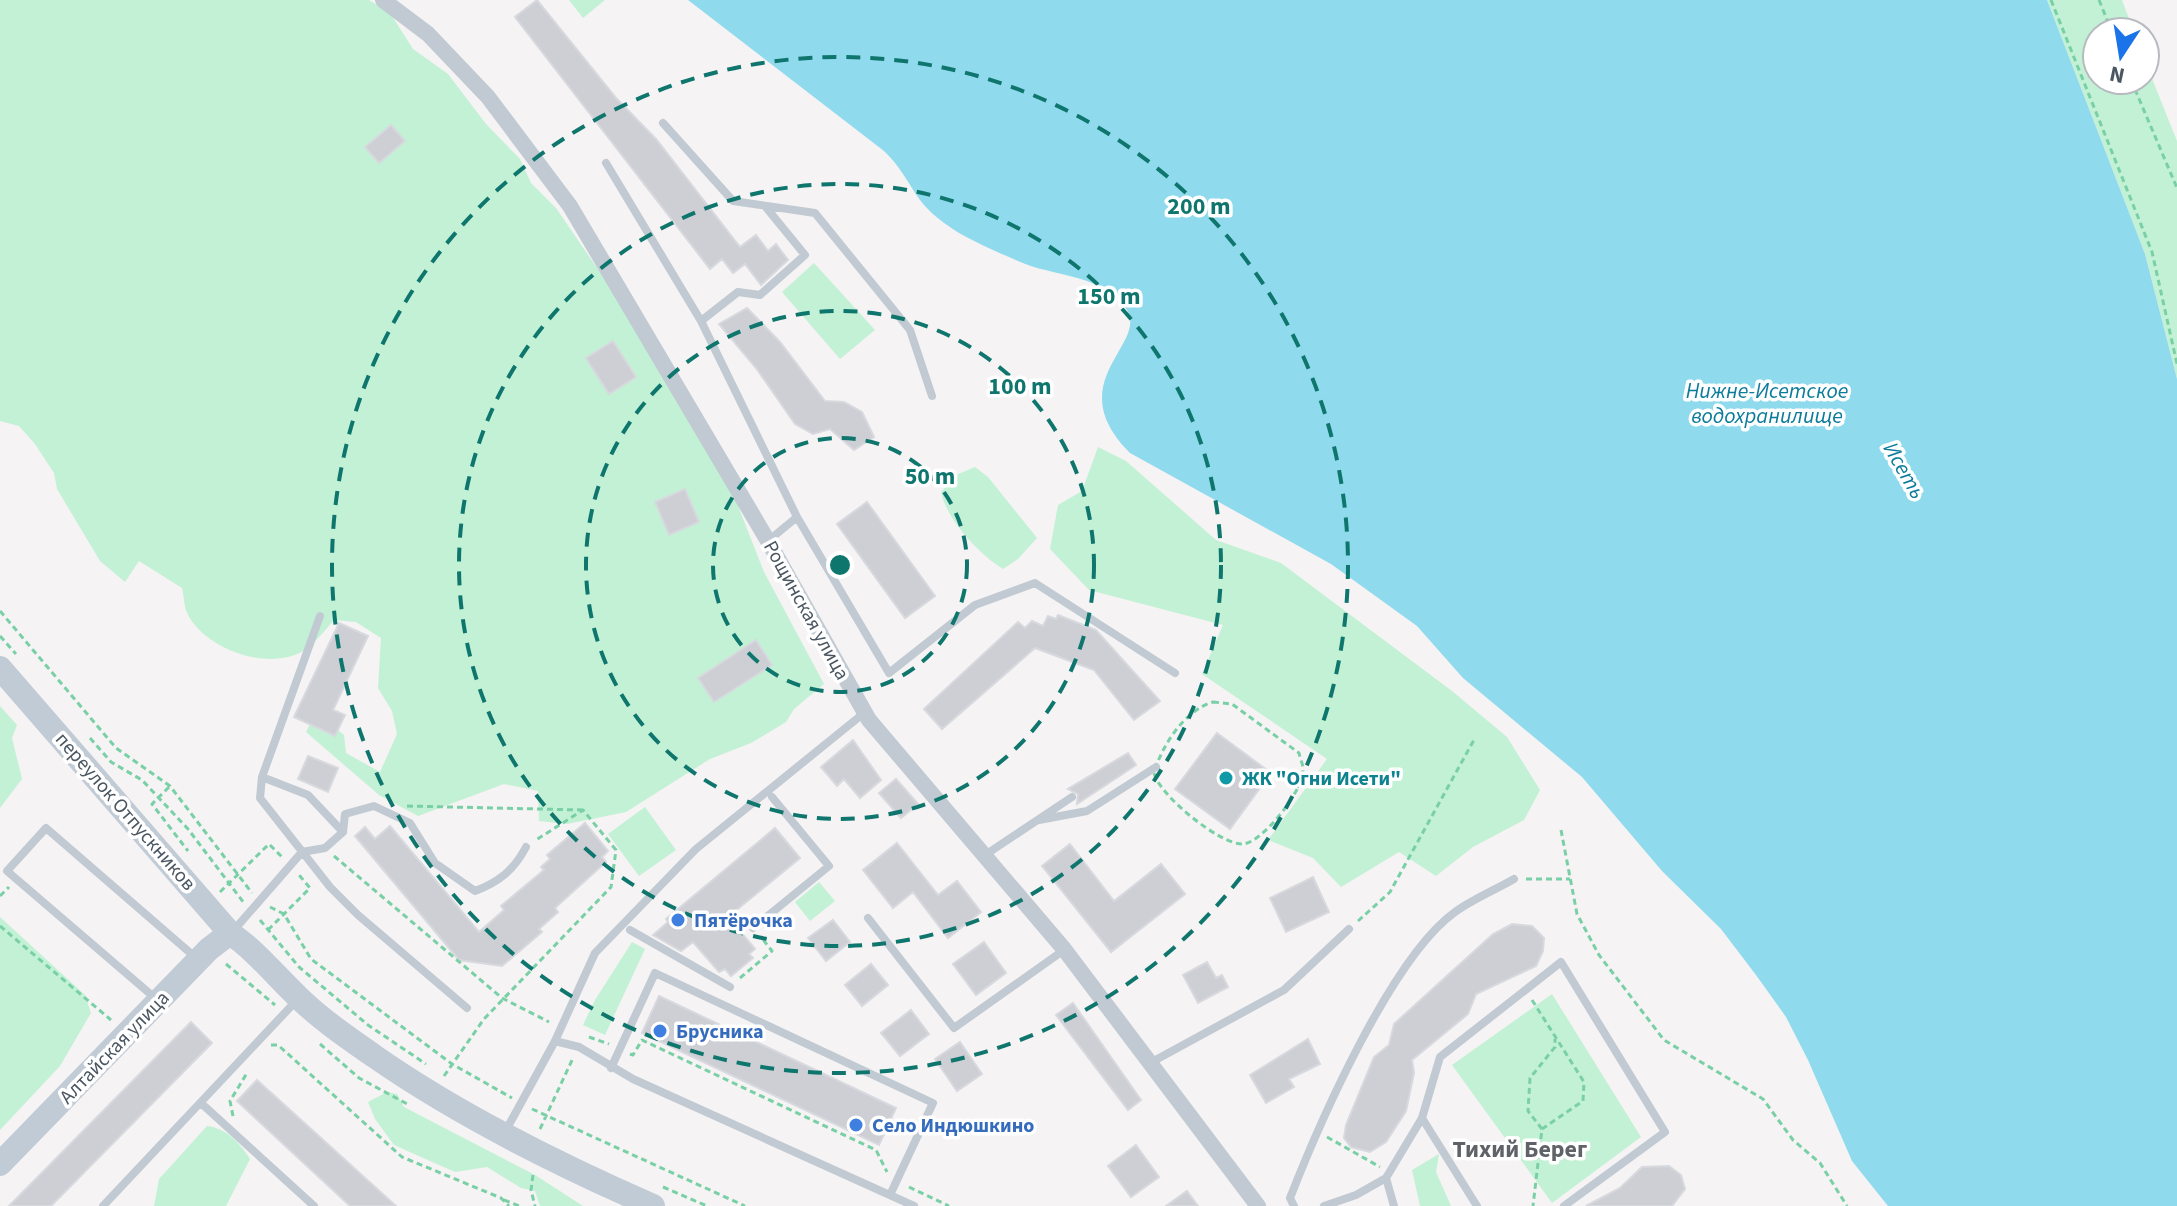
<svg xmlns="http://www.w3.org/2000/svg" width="2177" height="1206" font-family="'Source Sans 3',sans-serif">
<rect width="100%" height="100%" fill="#f5f3f3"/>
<path fill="#c3f1d5" d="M0,0H369L390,13L413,49L448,74L486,124L520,159L531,183L556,208L634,322L722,465L764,572L824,684L794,709L786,722L751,743L710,759L626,812L567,824L539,821L538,791L504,784L418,816L379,795L306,732L312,720L330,723L344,735L346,753L380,772L397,734L392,711L378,688L381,638L356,622L334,620C324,631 311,649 297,654C262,669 204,648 187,613C184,606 184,595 182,588L139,561L125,582L100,561L57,489L54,473L35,444L19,426L0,421Z
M569,0H605L583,18Z
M2047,0H2122L2134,32H2097V80H2145V61L2177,141V379L2145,254Z
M814,263L875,330L840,359L782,292Z
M1098,447L1126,461L1216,540L1281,563L1452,691L1507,737L1540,790L1524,820L1473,847L1436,876L1399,852L1341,887L1313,858L1268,840L1327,759L1202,674L1223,625L1089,590L1050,549L1058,505L1082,491Z
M975,467L988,477L1037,538L1018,559L1003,569C979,554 947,520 941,492L956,475Z
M0,706L17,725L12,738L22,779L0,808Z
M645,807L676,850L639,876L608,834Z
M819,882L835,901L810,921L795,902Z
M0,917L85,995L91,1013L60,1066L0,1130Z
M632,942L645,949L605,1035L583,1025L595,1000Z
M1552,994L1641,1137L1552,1203L1452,1065Z
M387,1092L397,1094L404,1107L535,1175L583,1206H540L535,1191L521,1188L487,1167L455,1172L394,1145L375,1119L368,1102Z
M207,1126C226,1128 240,1143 250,1159L226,1206H154L159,1179Z
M1439,1154L1436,1172L1451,1206H1420L1412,1170Z"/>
<path fill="#90daee" d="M688,0H2047L2145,254L2177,379V1206H1888L1852,1161L1808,1060L1786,1017L1756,975L1721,929L1662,871L1582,777L1463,678L1417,626L1331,564L1130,453C1059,382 1148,345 1127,310C1106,274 1052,277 1018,261C984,246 943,230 920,200C908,183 900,166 884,151Z"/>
<path fill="#cdcfd5" stroke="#d7d9de" stroke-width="2" d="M537,0L616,98L656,139L740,247L756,235L768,251L776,244L788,260L761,285L745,264L733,273L722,259L710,269L515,17Z
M391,125L405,141L379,163L365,147Z
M747,308L780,342L825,401L844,402L862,412L874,437L854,450L830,429L813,434L795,424L756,368L719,324Z
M613,341L636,377L609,394L586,358Z
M685,489L699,522L669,535L655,502Z
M867,502L935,596L905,618L837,524Z
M1058,615L1096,630L1160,701L1134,720L1094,670L1035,648L942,729L924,709L1018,622L1025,628L1032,621L1043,626L1048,616L1056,619Z
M339,623L368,636L333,710L345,715L335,736L294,717Z
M756,640L772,665L714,702L698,678Z
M1217,733L1271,773L1230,829L1175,789Z
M853,740L881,780L860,798L844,779L837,786L821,767Z
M1128,753L1136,765L1077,804L1078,794L1068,789Z
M308,756L338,768L328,792L298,779Z
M896,779L918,804L901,818L879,793Z
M585,823L608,851L602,857L606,862L555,908L558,912L539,929L542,932L502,966L459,960L355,836L365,827L375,839L390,826L479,932L504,910L501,906L544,870L541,867L550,859L547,855Z
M775,828L800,858L728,917L755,949L749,954L753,958L731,976L725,969L719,972L693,942L681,951L653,935L668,922L666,919Z
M897,843L938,895L957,881L981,912L948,938L913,892L893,908L863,870Z
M1070,844L1114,901L1161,864L1185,894L1111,952L1042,866Z
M1313,877L1329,912L1286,932L1270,898Z
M833,920L850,942L826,961L808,938Z
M1512,924L1532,926L1544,938L1543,951L1536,966L1476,994L1468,1014L1412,1060L1414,1073L1406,1111L1386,1142L1370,1152L1351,1147L1344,1138L1346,1125L1374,1057L1389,1045L1394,1024L1493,934Z
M984,942L1006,973L976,995L953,964Z
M1207,962L1216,978L1222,975L1228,987L1198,1003L1183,975Z
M871,964L888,985L862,1006L845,985Z
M659,996L896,1108L879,1145L642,1033Z
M1073,1003L1141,1100L1128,1110L1056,1015Z
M911,1010L929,1034L900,1056L881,1033Z
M191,1022L212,1043L51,1206H9Z
M1308,1039L1320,1064L1289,1079L1294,1087L1266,1103L1250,1075Z
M960,1042L982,1074L957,1091L935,1059Z
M257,1080L396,1206H350L237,1101Z
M1136,1145L1159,1177L1131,1197L1108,1166Z
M1669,1166L1681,1175L1685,1189L1672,1206H1586L1620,1188L1642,1167Z
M1187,1191L1198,1206H1166Z"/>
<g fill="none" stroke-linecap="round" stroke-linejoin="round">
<path stroke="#7ad0a6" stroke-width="3" stroke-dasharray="6 4" stroke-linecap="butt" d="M2051,0L2152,252L2177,364
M2099,0L2112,32
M2131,80L2177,188
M0,611L116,748L170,786L252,893
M0,636L16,654
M1213,702L1232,704L1299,753C1300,759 1304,766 1303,771C1303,791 1262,843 1243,844C1220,845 1159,795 1154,773C1162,745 1185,710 1213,702Z
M90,738L111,762L142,780L188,829L244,903
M169,787L152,804L188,851
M407,806L583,810
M1561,830L1577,914L1599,955L1664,1040L1763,1099L1793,1140L1820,1163L1847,1206
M334,856L502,998L549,1022
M1526,879H1570
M220,892L269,844L283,858
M0,896L9,887
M270,907L284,914L311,959L452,1064L512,1098
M260,920L299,967L368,1025L426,1064
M1358,921L1390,892L1475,738
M0,926L111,1020
M268,930L310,888L299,875
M226,964L275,1005
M740,978L772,951L761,937
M1532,1000L1584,1082L1583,1101L1542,1129L1533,1206
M589,1037L609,1044
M320,1044L359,1078L409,1105
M271,1045H278L402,1157L501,1198L509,1206
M630,1054L633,1055L642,1040L876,1150L887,1172
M444,1076L484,1019L611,887L616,850L583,810L536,840
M532,1109L745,1206
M233,1116L230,1101L247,1073
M540,1129L573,1058
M1542,1129L1528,1111L1530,1078L1555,1047V1039
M1327,1137L1380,1167
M533,1175L531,1190L535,1206
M663,1187L707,1206
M909,1187L949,1206
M504,1200L519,1206"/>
<path stroke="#c1cad2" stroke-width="8" d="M663,123L733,201L815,213L910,330L932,396
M606,163L701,321L797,517L889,673L975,605L1035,583L1175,673
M701,321L738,292L760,295L805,255L765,206
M768,541L797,517
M320,616L262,777L308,795L343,832
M262,777L260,798L330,887L358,915L467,1008
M1039,820L1087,811L1156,767
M985,855L1072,797
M868,918L954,1028L1064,950
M753,928L829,866L772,797
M234,930L302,852L325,848L343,832L345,814L374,806L410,823L435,863L475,891C499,882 514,870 526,847
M630,930L730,987
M155,998L7,871L46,828L195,957
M555,1041L579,1047L633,1079L914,1206
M1150,1063L1284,990L1349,929
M611,1068L655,973L933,1103L890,1195
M202,1104L314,1206
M1422,1118L1477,1206
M505,1132L555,1041L595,953L696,849L864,713
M1386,1178L1394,1206
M103,1206L297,1000
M1294,1206L1290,1198C1319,1124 1391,958 1455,912C1473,899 1495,890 1514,879
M1324,1206L1356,1195L1386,1178L1422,1118L1440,1057L1561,962L1665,1132L1564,1206"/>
<path stroke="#c1cad2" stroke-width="16" d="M383,0L428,34L488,97L570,206L768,541L869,720L1064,949L1258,1206"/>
<path stroke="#c1cbd6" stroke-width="24" d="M0,668L230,933C256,951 274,974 297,996C319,1018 348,1038 374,1056C460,1116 557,1164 653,1206
M0,1164L209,949L230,933"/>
</g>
<g fill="none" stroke="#0f766e" stroke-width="4" stroke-dasharray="14 10">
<circle cx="840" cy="565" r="127"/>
<circle cx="840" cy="565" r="254"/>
<circle cx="840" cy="565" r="381"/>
<circle cx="840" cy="565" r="508"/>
</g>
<circle fill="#0f9aa8" stroke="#fff" stroke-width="3" cx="1226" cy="778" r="8"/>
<g fill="#3f7fe0" stroke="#fff" stroke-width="3">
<circle cx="678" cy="920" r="8"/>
<circle cx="660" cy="1031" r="8"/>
<circle cx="856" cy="1125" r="8"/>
</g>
<g text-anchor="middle" stroke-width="7" stroke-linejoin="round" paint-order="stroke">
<g font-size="20" fill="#4a5661" stroke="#fff">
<text transform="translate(807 610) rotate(61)" y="7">Рощинская улица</text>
<text transform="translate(126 811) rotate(49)" y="7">переулок Отпускников</text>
<text transform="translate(114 1047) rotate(-46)" y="7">Алтайская улица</text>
</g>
<g font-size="20" font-weight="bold" fill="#0d838f" stroke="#fff" text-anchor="start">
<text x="1242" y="785">ЖК "Огни Исети"</text>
</g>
<g font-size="20" font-weight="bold" fill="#366cbe" stroke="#fff" text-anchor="start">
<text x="694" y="927">Пятёрочка</text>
<text x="676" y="1038">Брусника</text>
<text x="872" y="1132">Село Индюшкино</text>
</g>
<g font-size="22" font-style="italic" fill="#0c7c9b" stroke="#fff">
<text x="1767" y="398">Нижне-Исетское<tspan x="1767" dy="25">водохранилище</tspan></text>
<text transform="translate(1905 470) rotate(60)" y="8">Исеть</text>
</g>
<g font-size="24" font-weight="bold" fill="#5f6368" stroke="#fff">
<text x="1520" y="1157">Тихий Берег</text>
</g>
</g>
<circle cx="840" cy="565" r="12" fill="#0f766e" stroke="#fff" stroke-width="4"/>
<g font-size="24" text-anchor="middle" font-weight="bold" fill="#0f766e" stroke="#fff" stroke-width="7" stroke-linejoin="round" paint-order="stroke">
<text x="1199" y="214">200 m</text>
<text x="1109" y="304">150 m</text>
<text x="1020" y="394">100 m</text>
<text x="930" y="484">50 m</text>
</g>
<g transform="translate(2121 56) rotate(192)"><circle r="38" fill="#ffffff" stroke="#b7bbc0" stroke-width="2"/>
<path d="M0-6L14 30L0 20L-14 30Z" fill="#1a73e8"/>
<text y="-12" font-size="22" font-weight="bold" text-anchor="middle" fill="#4a5661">N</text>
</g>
</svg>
